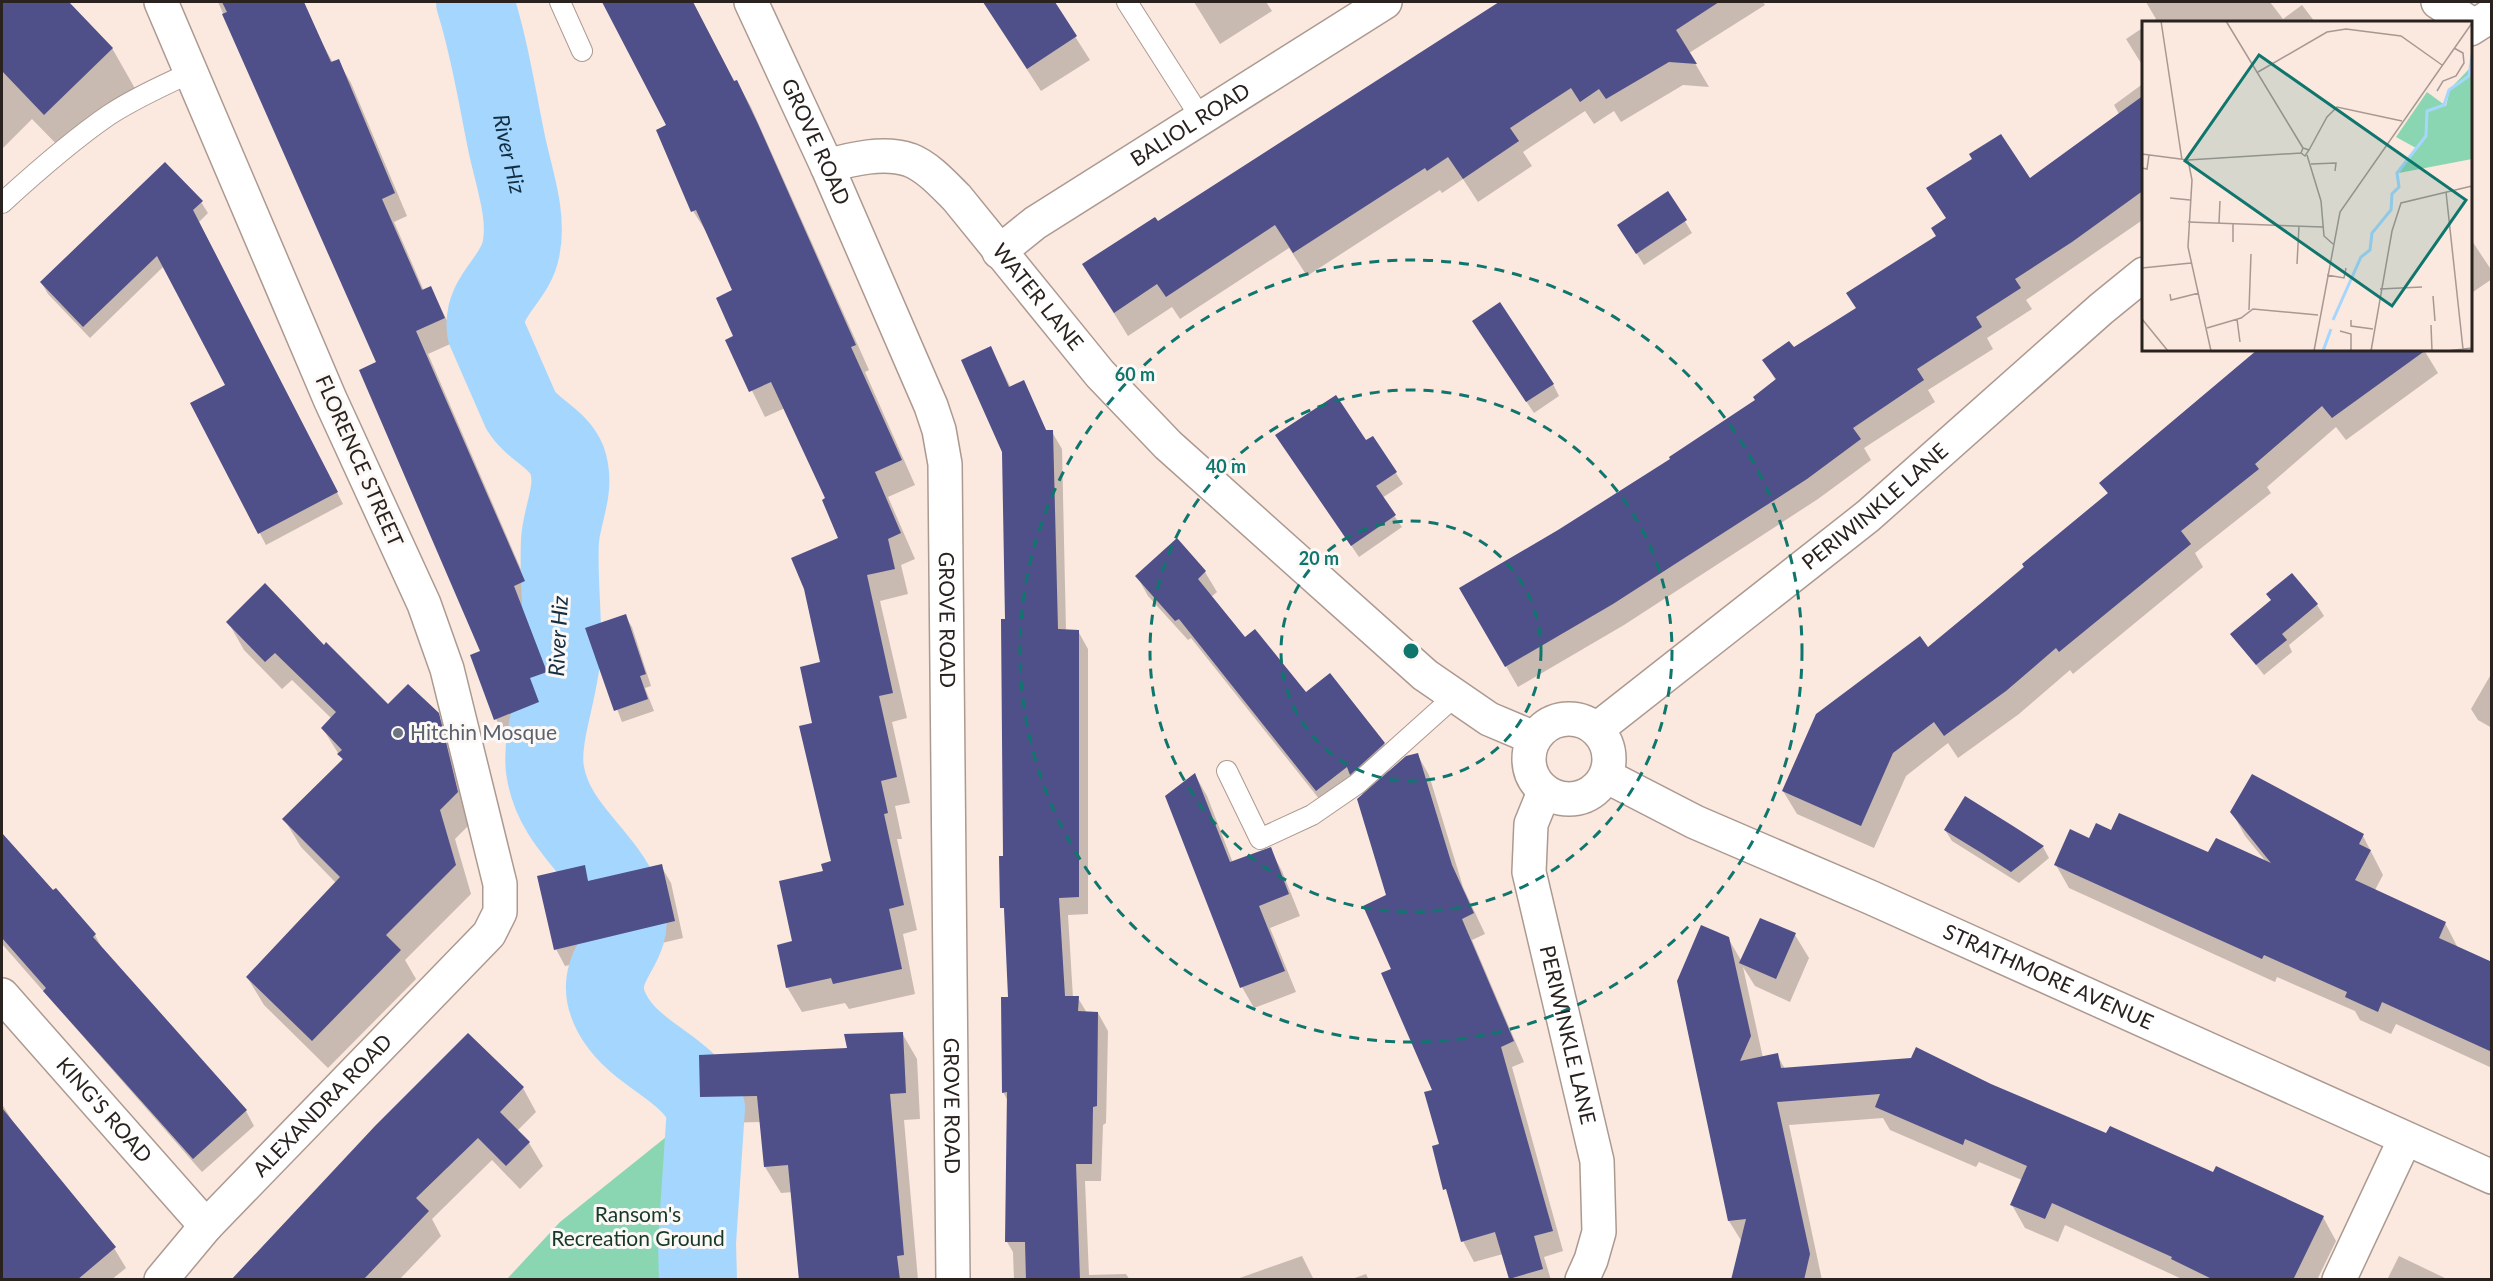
<svg xmlns="http://www.w3.org/2000/svg" width="2493" height="1281" font-family="Lato,sans-serif">
<rect width="100%" height="100%" fill="#fbe8de"/>
<path fill="#8bd6b2" d="M696,1113L689,1279H507L560,1222Z"/>
<path fill="#0003" d="M2,2H67L112,48L137,92L70,158L32,119L2,149Z
M218,2H295L309,28L313,26L333,63L338,61L351,83L407,216L394,222L424,291L431,288L457,341L428,354L536,604L526,608L558,694L542,700L551,724L509,741L496,719L482,652L378,363Z
M604,2H693L735,83L737,82L751,107L869,370L865,372L915,485L888,497L915,559L901,565L908,594L880,601L907,718L892,722L910,803L895,806L902,839H897L917,930L903,934L915,994L849,1009L845,1003L802,1012L787,987L794,942L825,872L833,862L814,724L840,538L827,499L785,408L765,417L727,340L735,337L734,291L709,236L693,211L668,126Z
M983,2H1053L1090,60L1041,91Z
M1194,2H1266L1272,11L1220,44Z
M1504,2H1763L1765,5L1689,53L1709,87L1683,85L1621,122L1614,111L1594,124L1585,111L1523,152L1532,166L1478,202L1463,179L1442,193L1440,190L1307,276L1289,248L1180,319L1172,307L1128,336L1084,265L1157,223Z
M2146,2H2270L2283,19L2302,5L2315,22H2151L2156,19Z
M2144,27V68L2126,39Z
M2144,83V219L2026,300L2032,309L1987,338L1993,349L1928,390L1935,402L1864,448L1871,460L1818,499L1624,625L1518,687L1461,588L1559,531L1672,460L1757,401L1776,381L1764,360L1793,349L1857,309L1938,236L1947,219L1928,189L2029,180L2119,114L2114,105Z
M1668,193L1692,233L1644,265L1626,237Z
M201,202L208,213L199,222L343,504L266,545L192,403L227,386L164,266L90,338L48,294L41,282Z
M2470,238L2492,271V279L2470,294Z
M1480,332L1553,384L1559,396L1534,413Z
M991,348L1011,388L1023,382L1047,432H1052L1062,449L1066,631H1078L1088,649V914L1068,915L1073,998H1078L1087,1013H1098L1108,1031L1106,1123L1103,1125L1101,1181H1085L1089,1275L1126,1274L1130,1280H1014L1013,1252L1007,1242L1008,1101L1003,1092L1010,998L1001,858L1004,857L1007,621L1004,452Z
M2260,350H2424L2438,373L2346,440L2336,427L2267,487L2271,493L2195,553L2203,567L2073,674L2070,670L2019,714L1958,758L1948,743L1906,776L1874,848L1797,814L1783,791L1928,649L2108,494L2101,483Z
M1373,438L1403,484L1382,498L1402,527L1359,557L1284,446L1366,443Z
M1176,540L1205,572L1217,592L1211,597L1245,639L1306,694L1384,744L1395,764L1388,770L1390,772L1417,754L1429,775L1463,887L1485,934L1472,940L1524,1062L1512,1067L1563,1251L1544,1257L1551,1280H1511L1503,1254L1474,1262L1463,1241L1434,1147L1441,1145L1434,1091L1393,970L1388,896L1363,795L1358,786L1328,810L1191,638L1188,640L1148,596L1137,576Z
M2317,605L2324,616L2289,645L2292,652L2264,675L2232,634Z
M625,616L632,627L651,686L645,688L654,711L622,722L586,629Z
M228,622L324,647L388,706L437,714L454,743L473,821L455,839L471,894L405,960L416,979L328,1068L264,1005L247,977L336,883L301,847L284,819L343,761L323,729L332,719L292,680L282,689L244,650Z
M2490,676L2492,677V728L2478,720L2471,709Z
M1195,775L1207,796L1233,863L1270,849L1282,871L1300,916L1270,928L1296,992L1254,1008L1242,987Z
M2252,776L2363,836L2383,875L2375,890L2445,923L2458,948L2492,963V1068L2396,1024L2391,1034L2360,1020L2355,1011L2277,977L2275,982L2069,888L2056,865L2090,840L2112,832L2209,854L2267,863L2245,836L2232,812Z
M1965,799L2043,847L2049,858L2019,883L1952,841L1945,830Z
M6,840L53,892L56,890L95,935L103,950L246,1111L254,1126L202,1172L2,944V844Z
M661,866L671,883L683,938L565,966L556,949L584,867L592,881Z
M1795,935L1809,958L1790,1002L1755,986L1743,967L1763,1058L1777,1055L1785,1069L1990,1085L2107,1135L2323,1217L2336,1241L2317,1280H2184L2065,1225L2058,1242L2025,1228L2012,1205L2022,1180L1979,1162L1976,1167L1890,1130L1883,1118L1789,1125L1822,1280H1733L1742,1242L1729,1221L1728,938L1742,962Z
M902,1033L917,1059L920,1119L904,1120L918,1280H804L793,1192L781,1193L765,1167L761,1122L716,1123L701,1097Z
M523,1088L536,1112L517,1131L529,1143L543,1166L520,1189L492,1160L432,1219L441,1236L399,1280H231L376,1127Z
M2,1104L16,1127L114,1248L126,1268L111,1280H2Z
M1302,1256L1314,1280H1234Z
M2399,1256L2449,1280H2387Z
M1366,1274L1369,1280H1349Z"/>
<g fill="none" stroke-linecap="round" stroke-linejoin="round">
<path stroke="#a5d7fe" stroke-width="78" id="s1" d="M475,2C490,49 497,97 507,145C514,178 528,216 521,249C515,281 481,296 486,331L521,411C533,430 558,438 567,460C577,488 562,513 560,540C558,577 563,613 562,649C561,687 540,735 545,770C554,831 612,858 626,910C638,951 582,967 616,1020C640,1057 687,1068 706,1108L697,1243L698,1280"/>
</g>
<path fill="#4f4f89" d="M2,2H69L113,48L44,115L2,71Z
M222,2H304L331,62L339,59L395,193L382,199L422,290L431,286L445,318L416,331L525,581L514,586L547,672L530,678L539,702L494,720L470,655L480,651L359,370L376,362L222,14L227,12Z
M602,2H693L734,81L737,80L758,124L856,345L851,347L902,460L875,472L901,533L888,539L895,569L867,575L893,693L879,696L897,777L881,781L888,813L884,814L904,905L889,909L902,969L833,984L831,978L786,988L777,945L792,941L779,881L823,871L821,864L831,861L799,726L812,723L800,667L820,662L804,589L791,558L838,538L822,500L825,498L771,382L749,392L725,340L733,336L716,298L732,290L696,210L691,212L656,130L666,125Z
M983,2H1055L1077,36L1027,69Z
M1499,2H1719L1676,30L1697,64L1669,62L1606,99L1599,89L1580,102L1571,88L1510,128L1519,141L1463,179L1448,157L1427,171L1425,168L1293,253L1275,225L1166,297L1157,284L1114,313L1082,264L1155,217L1158,221Z
M2144,95V190L2072,242L2015,279L2021,288L1976,317L1982,327L1917,369L1924,380L1853,428L1861,439L1807,479L1613,604L1505,667L1459,588L1558,530L1670,459L1669,457L1755,400L1753,397L1776,379L1762,360L1789,341L1794,347L1856,308L1846,293L1936,236L1931,228L1946,218L1926,188L1972,159L1969,154L2001,134L2030,178Z
M165,162L203,201L193,210L338,492L258,534L190,403L225,385L157,256L83,327L40,282Z
M1668,191L1687,220L1636,254L1617,225Z
M1500,302L1554,384L1526,402L1472,321Z
M991,346L1009,387L1024,380L1046,430H1053L1058,629L1079,630V897L1059,898L1065,996H1079L1078,1011L1098,1012L1097,1106L1093,1107L1092,1164H1076L1080,1280H1026L1025,1242H1005L1007,1092L1002,1093L1001,997H1008L1004,908H1000L999,856H1003L1001,619H1005L1002,452L961,360Z
M2257,350H2426L2332,418L2322,406L2255,464L2259,469L2181,531L2191,544L2059,652L2056,648L2006,691L1944,736L1934,722L1893,753L1861,826L1782,791L1816,714L1920,636L1928,647L1980,604L2024,567L2022,564L2108,493L2099,483Z
M1336,395L1366,440L1373,436L1397,472L1376,486L1396,515L1351,546L1275,435Z
M1177,538L1206,571L1198,579L1245,637L1255,629L1306,692L1330,673L1385,743L1350,775L1347,767L1316,791L1179,619L1175,621L1135,576Z
M2292,573L2318,604L2282,634L2287,640L2256,665L2230,634L2271,600L2266,594Z
M265,583L324,645L326,642L388,704L408,684L439,713L458,792L440,810L456,865L386,935L401,950L312,1041L246,977L340,877L282,819L343,759L337,754L342,750L321,728L336,712L275,653L265,662L226,622Z
M626,614L646,674L640,676L648,699L614,711L585,628Z
M1418,753L1452,865L1474,913L1462,919L1514,1041L1501,1047L1553,1231L1534,1236L1543,1269L1509,1279L1495,1232L1461,1242L1446,1189L1443,1190L1432,1146L1439,1144L1424,1092L1432,1090L1381,973L1391,969L1363,906L1386,895L1357,799L1406,756Z
M1195,773L1230,862L1271,847L1289,894L1259,906L1285,971L1240,988L1165,796Z
M2252,774L2364,834L2359,844L2371,850L2355,880L2446,922L2439,938L2492,962V1052L2382,1002L2378,1012L2345,997L2347,992L2264,955L2262,959L2054,865L2070,829L2089,838L2096,823L2111,830L2119,813L2208,852L2216,838L2271,863L2230,812Z
M1965,796L2013,826L2044,846L2011,872L1980,852L1944,830Z
M2,833L53,890L56,888L96,934L93,937L247,1110L193,1159L43,991L46,988L2,938Z
M662,864L675,921L554,950L537,876L585,865L588,881Z
M1760,918L1796,933L1776,979L1739,963Z
M1701,925L1729,937L1751,1036L1740,1061L1778,1053L1781,1068L1911,1058L1916,1047L1991,1084L2106,1133L2110,1126L2213,1172L2216,1166L2324,1216L2293,1280H2214L2171,1259L2172,1257L2052,1203L2045,1219L2010,1205L2027,1166L1965,1139L1963,1145L1875,1107L1880,1094L1777,1102L1810,1254L1804,1280H1731L1746,1219L1728,1221L1677,981Z
M903,1032L906,1093L890,1094L904,1255L897,1256L900,1280H799L788,1165L764,1167L757,1096L700,1097L699,1055L847,1048L844,1034Z
M468,1033L524,1087L500,1112L530,1142L506,1166L478,1138L416,1198L429,1211L363,1280H231L375,1126Z
M2,1108L116,1247L77,1280H2Z"/>
<g fill="none" stroke-linecap="round" stroke-linejoin="round">
<g stroke="#ac9a91" stroke-width="22">
<path id="service" d="M560,2L582,51
M1127,2L1201,118
M2,203C36,172 71,141 109,115C135,98 164,85 192,72
M1227,771L1260,839L1312,815L1357,784L1454,697"/>
</g>
<g stroke="#ac9a91" stroke-width="36">
<g id="minor">
<path d="M2438,2L2468,22"/>
<path id="s2" d="M999,252L1035,223L1385,2"/>
<path id="s3" d="M1544,792L1531,824L1529,872L1597,1161L1599,1232L1591,1260L1582,1280"/>
<path id="s4" d="M2,995L206,1226"/>
<path id="s5" d="M161,1280L206,1226L489,934L500,912V884L447,669L424,604L330,399L161,2"/>
<path d="M2339,1280L2405,1139"/>
</g>
</g>
<g stroke="#ac9a91" stroke-width="36">
<g id="tertiary">
<path id="s6" d="M751,2L827,166L931,406L939,430L945,464L953,1280"/>
<path d="M2470,29L2492,15"/>
<path id="s7" d="M827,166C852,159 884,151 910,160C928,167 944,185 957,198L1100,374L1168,445L1425,675L1489,719L1534,738"/>
<circle cx="1569" cy="759" r="40"/>
<path id="s8" d="M1597,729L1868,516L2101,309L2144,274"/>
<path id="s9" d="M1606,776L1695,822L1872,898L2492,1177"/>
</g>
</g>
<use href="#service" stroke="#fff" stroke-width="20"/>
<use href="#minor" stroke="#fff" stroke-width="33"/>
<use href="#tertiary" stroke="#fff" stroke-width="33"/>
</g>
<g fill="none" stroke="#0f766e" stroke-width="3" stroke-dasharray="10 8">
<circle cx="1411" cy="651" r="130"/>
<circle cx="1411" cy="651" r="261"/>
<circle cx="1411" cy="651" r="391"/>
</g>
<circle fill="#6b7280" stroke="#fcf8f6" stroke-width="2" cx="398" cy="733" r="6"/>
<g text-anchor="middle" stroke-width="6" stroke-linejoin="round" paint-order="stroke">
<g font-size="21" fill="#29221f" stroke="#fcf8f6">
<text dy="7" stroke="none"><textPath href="#s2" startOffset="230">BALIOL ROAD</textPath></text>
<text dy="7" stroke="none"><textPath href="#s6" startOffset="154">GROVE ROAD</textPath></text>
<text dy="7" stroke="none"><textPath href="#s7" startOffset="273">WATER LANE</textPath></text>
<text transform="translate(359 461) rotate(66)" y="7">FLORENCE STREET</text>
<text dy="7" stroke="none"><textPath href="#s8" startOffset="356">PERIWINKLE LANE</textPath></text>
<text dy="7" stroke="none"><textPath href="#s6" startOffset="658">GROVE ROAD</textPath></text>
<text dy="7" stroke="none"><textPath href="#s9" startOffset="486">STRATHMORE AVENUE</textPath></text>
<text dy="7" stroke="none"><textPath href="#s3" startOffset="250">PERIWINKLE LANE</textPath></text>
<text dy="7" stroke="none"><textPath href="#s5" startOffset="238">ALEXANDRA ROAD</textPath></text>
<text dy="7" stroke="none"><textPath href="#s6" startOffset="1144">GROVE ROAD</textPath></text>
<text dy="7" stroke="none"><textPath href="#s4" startOffset="154">KING'S ROAD</textPath></text>
</g>
<g font-size="21" fill="#5b616d" stroke="#fcf8f6" text-anchor="start">
<text x="410" y="740">Hitchin Mosque</text>
</g>
<g font-size="21" fill="#153829" stroke="#fcf8f6">
<text x="638" y="1222">Ransom's<tspan x="638" dy="24">Recreation Ground</tspan></text>
</g>
<g font-size="22" font-style="italic" fill="#122e42" stroke="#fcf8f6">
<text dy="8" stroke="none"><textPath href="#s1" startOffset="156">River Hiz</textPath></text>
<text transform="translate(558 636) rotate(-87)" y="8">River Hiz</text>
</g>
</g>
<g transform="translate(2142 21)">
<rect width="330" height="330" fill="#fbe8de"/>
<path d="M330,34V138L257,152L274,127L254,116L285,71L304,85L308,68L327,48Z" fill="#8bd6b2"/>
<path fill="none" stroke="#a5d7fe" stroke-width="3" d="M191,299L219,236L228,229L230,212L249,189L250,173L257,166L255,152L284,115L285,90L302,84L307,69L327,55L330,34M181,330L189,308"/>
<path fill="none" stroke="#a79992" stroke-width="1.5" d="M19,0L40,139M84,0L161,127M116,51L185,11L204,8L259,15L300,44M295,70L301,60L314,55L322,42L321,32L312,27M167,129L185,96L195,86L260,100M0,133L46,139L159,132L163,135L167,129L161,127L159,132M165,134L179,180L182,215L191,223M46,139L50,159L46,226L69,330M169,143L194,142L193,150M0,147L5,148L7,134M304,171L321,328M28,177L48,179M46,201L181,206M77,202L78,180M91,221V202M155,243L157,205M0,247L49,242M185,254L202,257L204,247M238,268L280,266M28,273L29,279L57,272M291,275L293,300M107,289L109,233M0,298L26,330M95,298L98,321M209,299V305L231,308M289,304L290,330M65,307L99,297L111,288L176,294M198,310L209,313V330M158,330H179M172,330L198,191L330,2M229,330L250,210L259,182L330,165M305,330L330,327"/>
<path fill="#0f766e" fill-opacity="0.15" stroke="#0f766e" stroke-width="3" d="M117,34L324,179L250,285L43,140Z"/>
<rect width="330" height="330" fill="none" stroke="#29221f" stroke-width="3"/>
</g>
<circle cx="1411" cy="651" r="9" fill="#0f766e" stroke="#fcf8f6" stroke-width="3"/>
<g font-size="18" text-anchor="middle" font-weight="bold" fill="#0f766e" stroke="#fcf8f6" stroke-width="6" stroke-linejoin="round" paint-order="stroke">
<text x="1135" y="381">60 m</text>
<text x="1226" y="473">40 m</text>
<text x="1319" y="565">20 m</text>
</g>
<rect width="2493" height="1281" fill="none" stroke="#29221f" stroke-width="6"/>
</svg>
